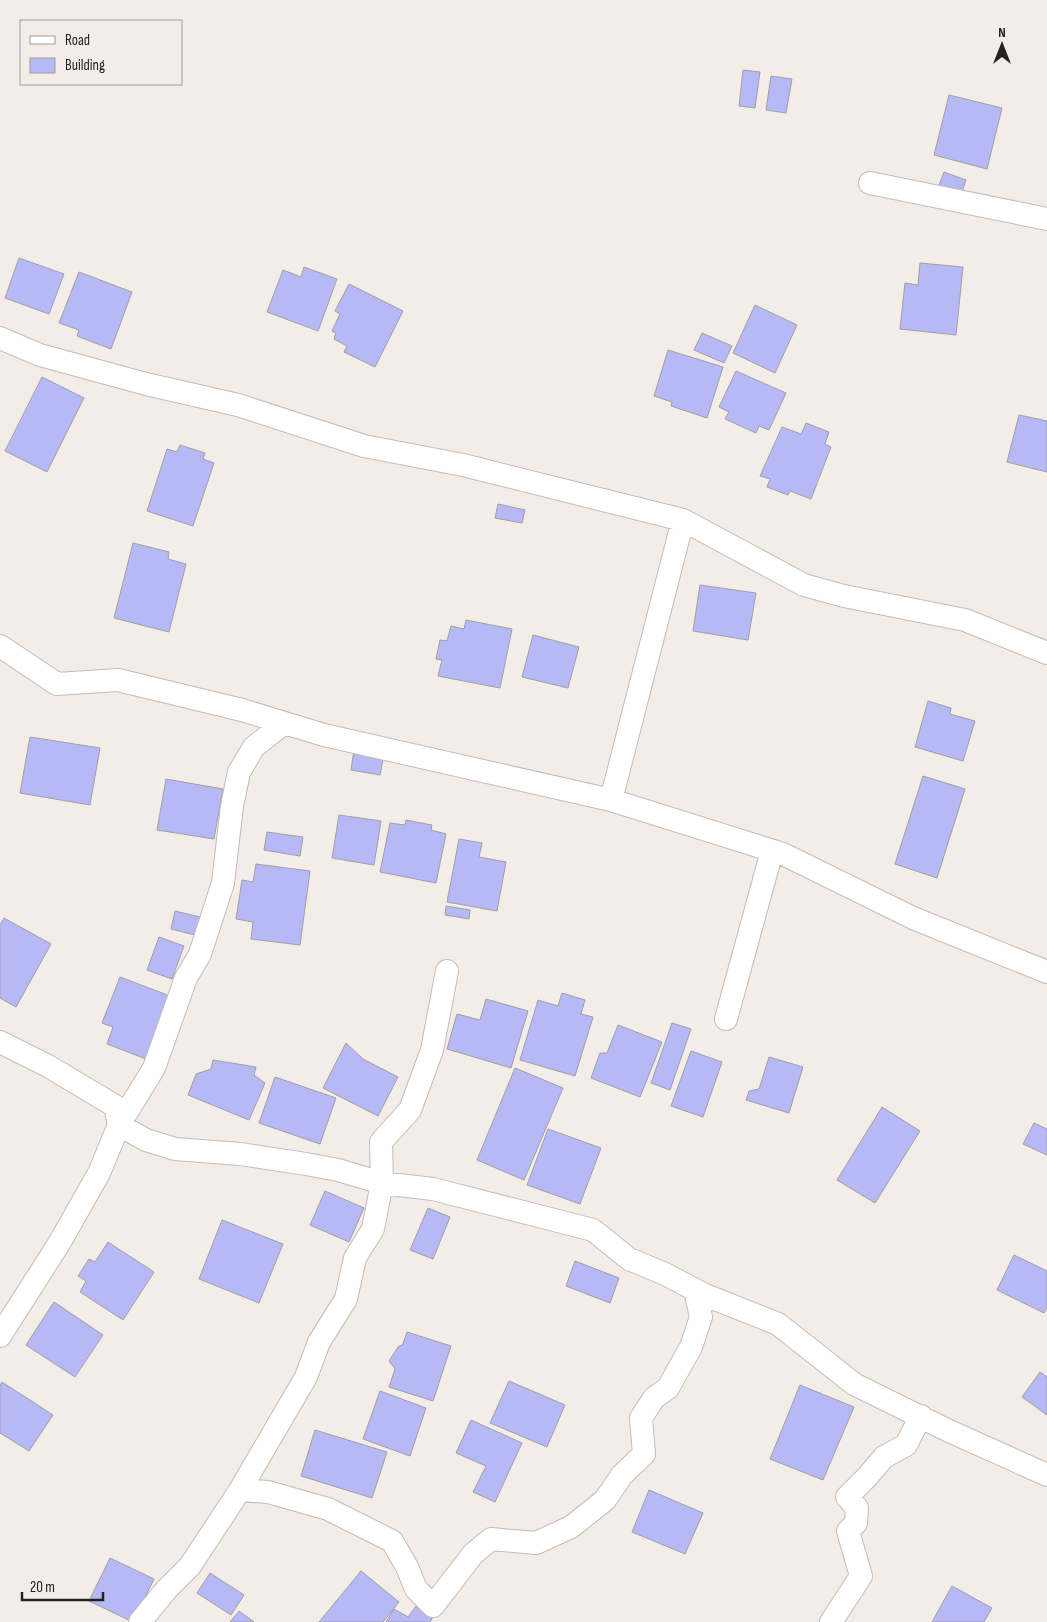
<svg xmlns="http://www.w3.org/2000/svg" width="1047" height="1622" font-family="'Sofia Sans Condensed',sans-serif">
<rect width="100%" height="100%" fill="#f3ece7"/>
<path fill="#b7b9f6" stroke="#9f9fa6" d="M743,70L760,72L755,108L739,106Z
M771,76L792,79L786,113L766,110Z
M949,95L1002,108L987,169L934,155Z
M944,172L966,180L961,195L938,188Z
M19,258L64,274L49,314L5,298Z
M920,263L963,267L956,335L900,329L905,283L918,285Z
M304,267L337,279L318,331L267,312L283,270L301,277Z
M79,272L132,292L111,349L77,336L79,330L59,323Z
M349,284L403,311L375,367L344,352L347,346L334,339L336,333L332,331L340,314L335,311Z
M755,305L797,325L775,373L733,353Z
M702,333L732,346L724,363L694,350Z
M668,350L723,367L707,418L671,406L672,402L654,396Z
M736,371L786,393L769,430L759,426L756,433L725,419L729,412L719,407Z
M42,377L84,398L47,472L5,451Z
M1019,415L1047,421V472L1007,462Z
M806,423L829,432L825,444L831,447L811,499L790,491L788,495L767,487L770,479L760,476L782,427L801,434Z
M180,445L205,453L203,459L214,463L193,526L147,511L167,449L177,452Z
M498,504L525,510L522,523L495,518Z
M133,543L169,552L168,559L186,564L169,632L114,618Z
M700,585L756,593L748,640L693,631Z
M466,620L512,629L500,688L438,676L442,660L436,659L440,640L447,641L451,626L464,629Z
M533,635L579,647L568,688L522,677Z
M928,701L951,708L950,714L975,721L963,761L915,747Z
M30,737L100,748L90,805L20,793Z
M354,750L384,754L380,775L351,770Z
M923,776L965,789L937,878L895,864Z
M166,779L223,789L214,839L157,830Z
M339,815L381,821L374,865L332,858Z
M406,820L432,825L431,830L446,834L436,883L380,872L390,823L405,825Z
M267,832L303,837L300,856L264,850Z
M459,839L482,843L479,857L506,862L497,911L447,902Z
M256,864L310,871L300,945L251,939L253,922L236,919L242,880L253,882Z
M446,906L470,910L469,919L445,915Z
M175,911L200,917L195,935L171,929Z
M4,918L51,944L16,1007L0,998V925Z
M159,937L184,946L172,979L147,970Z
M120,977L170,996L146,1059L107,1044L113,1027L102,1023Z
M562,993L585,1000L581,1014L593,1017L575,1076L520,1060L538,1000L558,1006Z
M486,999L528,1011L511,1068L447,1049L457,1014L480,1020Z
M672,1023L691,1029L670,1090L651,1083Z
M618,1025L662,1042L640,1097L591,1078L600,1053H607Z
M346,1043L363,1059L398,1077L378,1116L323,1088Z
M691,1051L722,1062L703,1117L671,1106Z
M769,1057L803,1067L789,1113L746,1100L749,1091L759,1089Z
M213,1060L256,1067L254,1075L265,1083L249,1120L188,1095L196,1074L211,1069Z
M515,1068L563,1088L524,1180L477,1160Z
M275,1077L336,1098L320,1144L259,1123Z
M882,1107L920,1131L875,1203L837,1180Z
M1034,1123L1047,1129V1155L1023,1144Z
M548,1129L601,1148L580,1204L527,1185Z
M325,1191L364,1208L349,1242L310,1225Z
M428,1208L450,1217L433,1259L410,1250Z
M222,1220L283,1244L259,1303L199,1279Z
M108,1242L154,1272L123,1320L80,1292L86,1281L78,1276L89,1259L95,1262Z
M1014,1255L1047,1271V1307L1044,1313L997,1290Z
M575,1261L619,1278L610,1303L566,1286Z
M54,1302L103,1335L75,1377L26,1345Z
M407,1332L451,1346L433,1401L389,1387L395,1369L389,1361L398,1347L403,1344Z
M1040,1372L1047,1377V1415L1022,1397Z
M509,1381L565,1405L547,1447L490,1423Z
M2,1382L53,1415L29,1451L0,1433V1386Z
M800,1385L854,1407L823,1480L770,1459Z
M380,1391L426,1408L410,1456L363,1439Z
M471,1420L522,1443L495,1502L473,1492L486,1466L456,1453Z
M315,1430L387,1452L372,1498L301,1476Z
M649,1490L703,1513L685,1554L632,1532Z
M110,1558L154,1579L133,1622L89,1601Z
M361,1571L399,1602L383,1622H319Z
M210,1573L244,1595L231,1615L197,1593Z
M952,1586L992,1608L984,1622H932Z
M416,1606L433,1617L430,1622H386L394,1609L408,1617Z
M239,1611L254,1622H230Z"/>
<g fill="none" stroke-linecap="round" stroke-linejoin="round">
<g stroke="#c3bcb8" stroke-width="24">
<path id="minor" d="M870,183L1047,219
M0,338L40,355L146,384L238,405L364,446L463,465L683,520L804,585L844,596L965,620L1047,653
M0,646L57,684L118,680L242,710L324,735L611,800L783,854L913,918L1047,972
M284,723L254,747L239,772L232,806L223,883L200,954L186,978L154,1068L119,1125L146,1140L175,1149L240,1154L306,1164L338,1170L382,1183L433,1189L593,1230L629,1259L665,1274L705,1295L778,1324L854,1384L947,1430L1047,1475
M611,800L683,520
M726,1019L772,851
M0,1042L48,1066L115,1106L119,1125L99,1173L60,1242L0,1336
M240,1490L306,1377L319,1342L346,1299L355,1258L373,1229L382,1183L381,1142L410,1110L432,1050L447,971
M140,1622L166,1590L190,1566L240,1490L268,1492L328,1509L392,1541L407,1567L416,1589L433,1606L473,1554L491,1539L536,1543L571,1527L605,1500L622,1475L644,1454L641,1418L654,1398L668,1388L691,1347L701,1317L695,1290
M831,1622L861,1576L848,1531L856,1523L857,1508L847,1497L867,1477L884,1457L906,1445L921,1416"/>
</g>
<use href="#minor" stroke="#fff" stroke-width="22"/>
</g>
<rect x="20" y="20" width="162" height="65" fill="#f3ece7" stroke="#a09b97"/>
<rect x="30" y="36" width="25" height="8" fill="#ffffff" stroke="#a09b97"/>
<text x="65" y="45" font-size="15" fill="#23211f">Road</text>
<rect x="30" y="58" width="25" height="15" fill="#b7b9f6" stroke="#a09b97"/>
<text x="65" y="70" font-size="15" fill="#23211f">Building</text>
<g transform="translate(1002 45)" stroke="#f3ece7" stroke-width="4" paint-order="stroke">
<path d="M0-4L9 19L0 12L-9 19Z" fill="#23211f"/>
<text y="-8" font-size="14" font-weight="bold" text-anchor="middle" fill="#23211f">N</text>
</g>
<path d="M22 1592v8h81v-8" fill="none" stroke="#23211f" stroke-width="2.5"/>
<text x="30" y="1592" font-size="15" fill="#23211f" stroke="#f3ece7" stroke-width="4" paint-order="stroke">20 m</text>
</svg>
